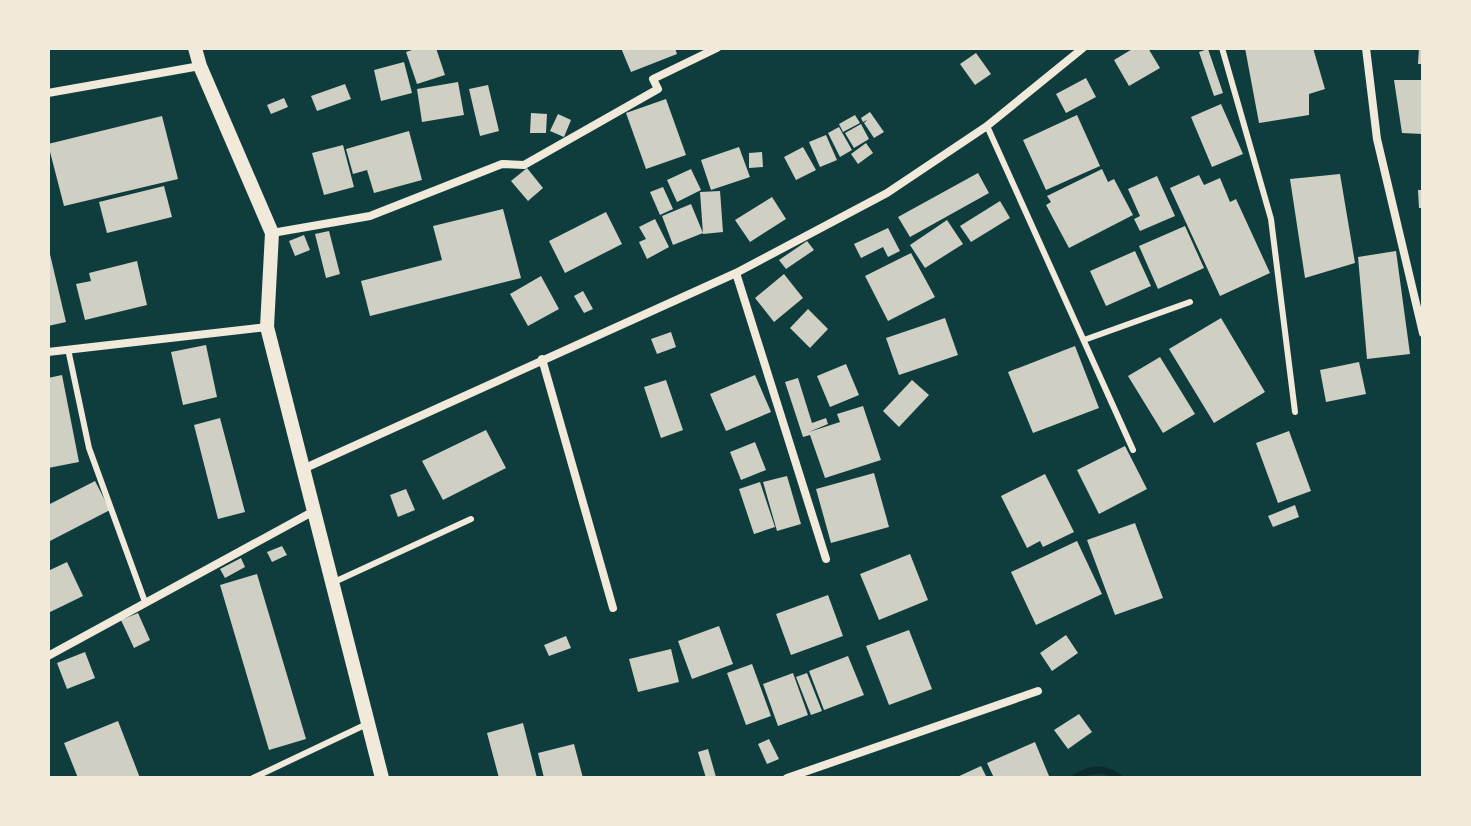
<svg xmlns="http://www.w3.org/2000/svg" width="1471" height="826" font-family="'DM Sans',sans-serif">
<rect width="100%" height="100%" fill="#0f3d3e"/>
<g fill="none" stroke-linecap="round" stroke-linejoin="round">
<path stroke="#0a2a2b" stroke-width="7" d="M1075,778C1090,768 1105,767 1120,778"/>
</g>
<path fill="#cfcfc3" d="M418,48H436L445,75L417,84L406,52Z
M621,48H675L677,54L631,72Z
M1134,48H1148L1160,68L1129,86L1114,60Z
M1245,48H1313L1325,89L1309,94V115L1259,123Z
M1419,48H1423V64H1418Z
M1208,49L1223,93L1214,96L1199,52Z
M976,53L991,74L975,85L960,64Z
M404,62L412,93L381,101L374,70Z
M1086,78L1096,97L1066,113L1056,94Z
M1394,80H1423V134L1402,133Z
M458,82L464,115L422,122L417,89Z
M345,84L351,99L317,111L311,96Z
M488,85L499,131L480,136L469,89Z
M284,98L288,107L271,114L267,105Z
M666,99L686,155L646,169L626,113Z
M1221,104L1243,154L1212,167L1191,117Z
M870,112L884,132L874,138L864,123L867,120L863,122L861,118Z
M531,113L547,114L546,133H530Z
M558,114L571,120L564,137L550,131Z
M855,115L860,123L843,132L839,124Z
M1077,115L1100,166L1046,190L1023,140Z
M162,116L178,179L64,206L48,144Z
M861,124L869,139L854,148L845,133Z
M839,127L852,150L840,157L828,133Z
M409,131L422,180L374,193L367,170L353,174L346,149Z
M826,135L837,160L820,167L809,142Z
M866,143L873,153L858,164L851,154Z
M343,145L354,187L324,195L312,153Z
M739,147L750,177L711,190L701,160Z
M803,147L816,170L796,180L784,157Z
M762,152L763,167L749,168V153Z
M527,168L543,188L528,201L511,181Z
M691,169L701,190L677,202L667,180Z
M1102,169L1108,182L1114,179L1133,215L1069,248L1046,205L1051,202L1047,196Z
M978,173L989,193L910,237L898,217Z
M1340,174L1355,263L1305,278L1290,179Z
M1199,175L1204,185L1220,178L1230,202L1236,199L1270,273L1220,296L1170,188Z
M1157,176L1175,216L1140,231L1134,219L1140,216L1128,189Z
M164,186L172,217L107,233L99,202Z
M663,187L673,209L660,215L650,192Z
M1418,190H1423V208H1419Z
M720,191L723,232L703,234L700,192Z
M772,197L786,219L750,242L735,220Z
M1000,201L1010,218L971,242L960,226Z
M691,204L703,233L673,245L662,216Z
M503,209L521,278L370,316L361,281L442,260L433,226Z
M606,212L622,244L565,273L549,241Z
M655,219L669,247L647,259L639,242L646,239L639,227Z
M947,220L963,244L925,268L910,245Z
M1185,226L1204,268L1158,289L1139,246Z
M888,228L900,251L888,257L883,247L861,258L854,244Z
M329,231L340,274L326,278L315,234Z
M304,235L310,250L295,256L289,241Z
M807,241L814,250L786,269L779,260Z
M49,250L66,322L48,326V251Z
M1135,251L1151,286L1106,306L1090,271Z
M1396,251L1410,354L1367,359L1358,257Z
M911,253L935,297L888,321L865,276Z
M137,261L147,305L85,320L76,284L91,281L89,273Z
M784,274L803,298L774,322L755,298Z
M541,276L559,309L528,326L510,294Z
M583,291L593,309L584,313L574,296Z
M808,309L828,329L810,348L790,328Z
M945,318L958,355L899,375L886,338Z
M1221,318L1265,392L1214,423L1169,349Z
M671,332L676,347L657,354L651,339Z
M206,345L217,397L183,405L171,352Z
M1075,346L1099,408L1033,433L1008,372Z
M1160,357L1195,414L1163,433L1128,376Z
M1359,362L1366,394L1326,402L1320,370Z
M846,364L859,395L830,407L817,376Z
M62,375L79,462L48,468V378Z
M755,375L771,412L726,431L710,394Z
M798,378L812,423L826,418L828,424L809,432L840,422L837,414L863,406L881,460L825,478L810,435L803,437L785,382Z
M666,380L683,430L661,438L644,387Z
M912,380L929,395L899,427L883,411Z
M220,418L245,512L218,519L194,425Z
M486,430L506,468L443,500L422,461Z
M1289,431L1311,491L1278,503L1256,443Z
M755,442L766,470L741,480L730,452Z
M1125,446L1147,489L1099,514L1077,470Z
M874,473L889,527L831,543L816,489Z
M1045,474L1074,532L1043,547L1040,541L1027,548L1001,496Z
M787,476L801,524L777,531L763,482Z
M95,481L110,510L48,542V505Z
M760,482L775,527L754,534L739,489Z
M406,489L415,510L398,517L390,495Z
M1295,505L1299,517L1273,527L1268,516Z
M1135,523L1163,598L1115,615L1087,540Z
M1077,541L1102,594L1036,625L1011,572Z
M282,546L287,555L272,562L267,552Z
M910,554L928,600L879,620L860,574Z
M241,558L245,567L225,578L220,569Z
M67,562L83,596L48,613V571Z
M257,574L306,739L269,750L220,585Z
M828,595L843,636L791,655L776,614Z
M138,613L150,640L134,648L121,620Z
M719,626L733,664L692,679L678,641Z
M909,630L932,689L889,705L866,646Z
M1066,635L1078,653L1052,671L1040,653Z
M566,636L571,648L549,656L544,645Z
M671,649L679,682L638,692L629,659Z
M85,652L95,678L67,689L57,663Z
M848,656L864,695L824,710L809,671Z
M752,664L771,716L746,725L727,673Z
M793,673L808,715L778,726L763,684Z
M807,673L822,711L811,715L796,677Z
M1079,714L1092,732L1068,749L1054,730Z
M118,721L140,778H78L64,743Z
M523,723L537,778H499L487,733Z
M769,739L779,759L767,764L758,744Z
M1035,742L1049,776L994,778L987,763Z
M574,744L583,778H544L538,753Z
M708,749L716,777L714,778H706L698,752Z
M981,766L987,778H955Z"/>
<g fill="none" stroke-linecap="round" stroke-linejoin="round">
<path stroke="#f1e9da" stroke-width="6" d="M1222,48L1271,219L1295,412
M987,126L1133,450
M1084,340L1190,302
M68,349L89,448L145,602
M332,583L471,519
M253,778L369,723"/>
<path stroke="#f1e9da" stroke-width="8" d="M1366,48L1377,139L1423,333
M48,93L200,66
M272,233L370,216L502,164L524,165L658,89L653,79L717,48
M736,273L826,559
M48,352L267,327
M542,359L613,608
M303,469L736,273L887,193L987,126L1083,48
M48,656L314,511
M787,778L1038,691"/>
<path stroke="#f1e9da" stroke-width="14" d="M195,48L200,66L272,233L267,327L382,778"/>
</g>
<rect width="1471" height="826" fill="none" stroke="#f1e9da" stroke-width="100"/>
</svg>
